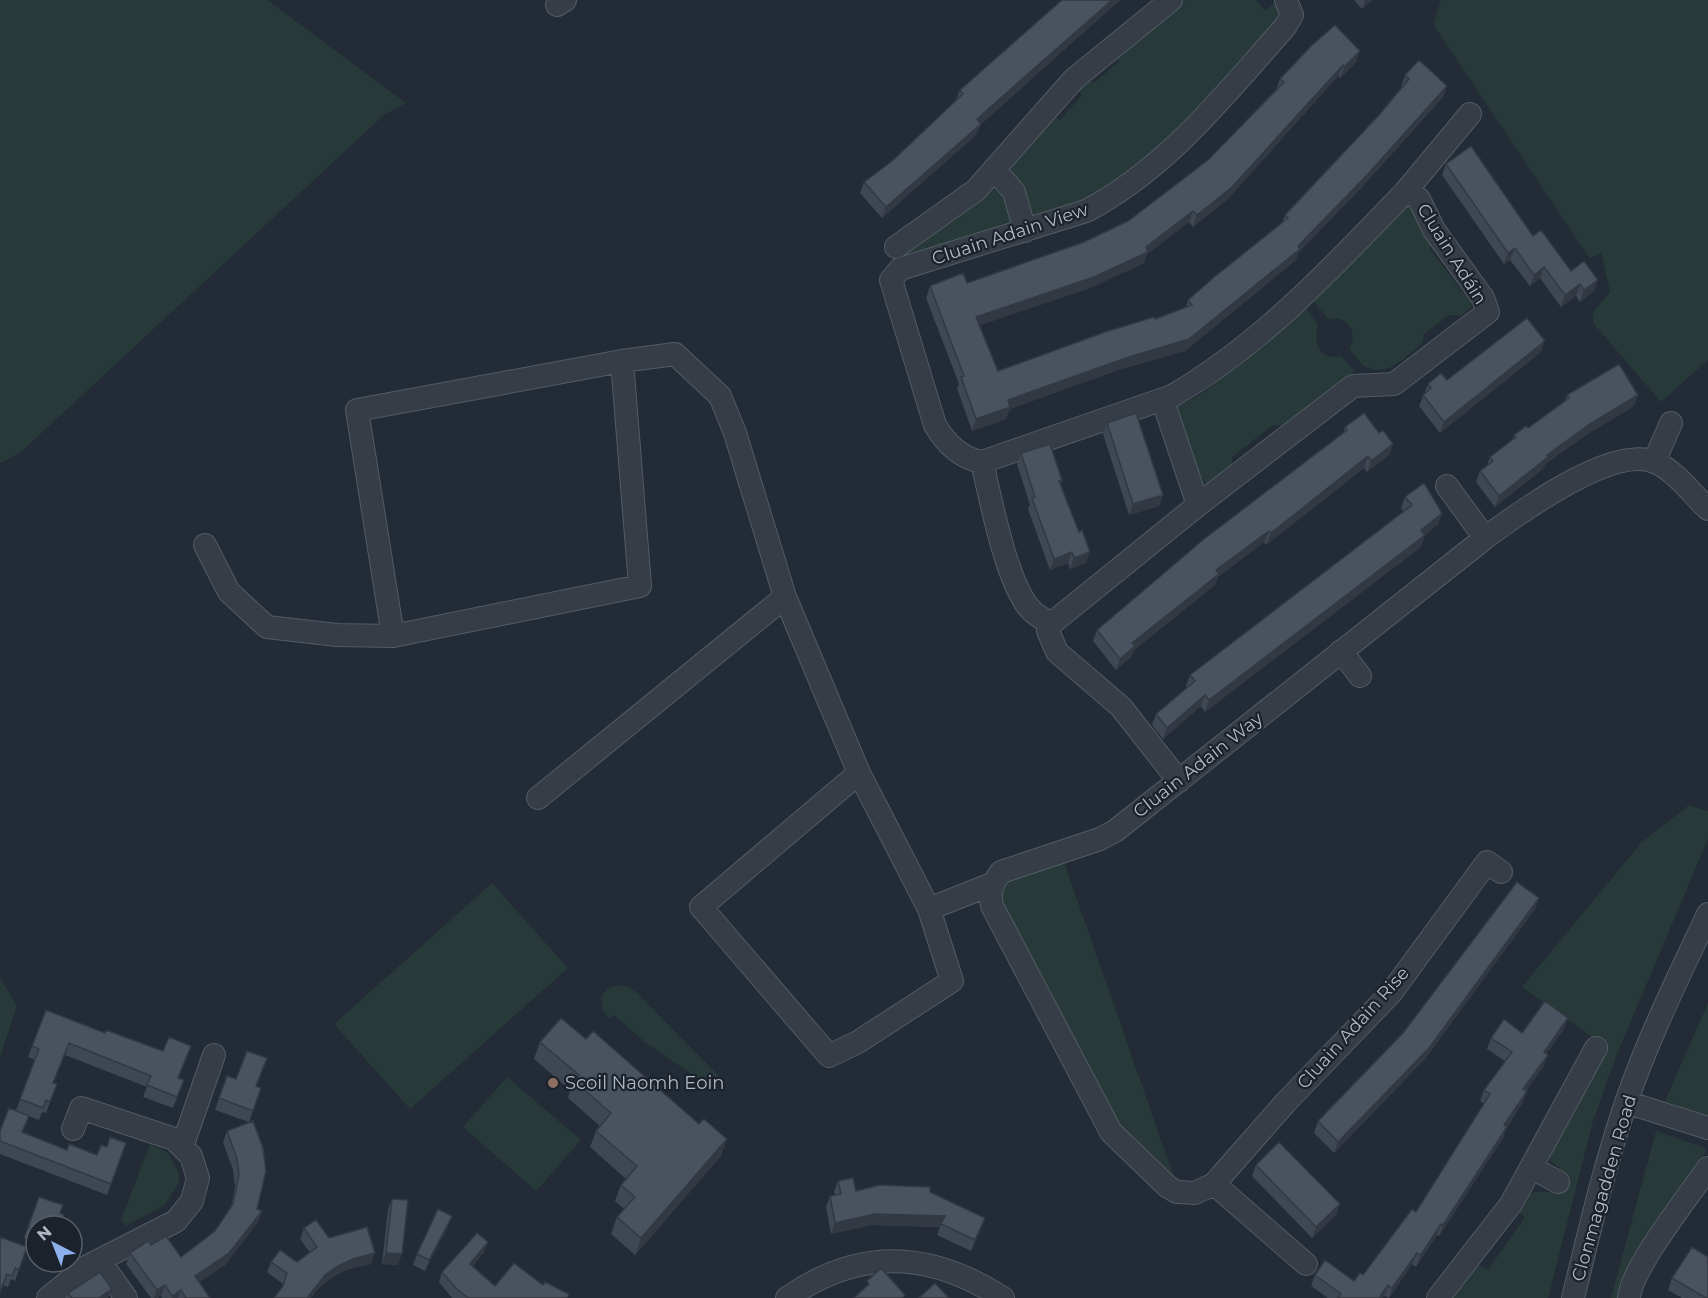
<svg xmlns="http://www.w3.org/2000/svg" width="1708" height="1298" font-family="Montserrat,sans-serif">
<rect width="100%" height="100%" fill="#232b36"/>
<path fill="#273939" d="M0,0H267L406,103L384,115L20,453L0,463Z
M1185,0H1256L1265,11L1276,1L1280,11L1279,22L1172,140L1097,197L1036,218L1029,213L1010,170V163L1053,115L1060,120L1082,95L1076,88L1088,77L1093,83L1119,62L1116,56Z
M1441,0H1708V360L1661,402L1593,323V312L1610,292L1601,252L1590,259L1435,27L1434,22Z
M995,186L1006,199L1012,221L1002,229L897,260L982,196L989,188Z
M1409,204L1413,206L1433,243L1430,248L1433,253L1464,294H1472L1473,305L1461,316L1449,315L1424,334L1423,342C1406,356 1389,378 1366,367C1359,364 1356,354 1349,350C1359,333 1348,315 1328,319L1313,301Z
M1306,309L1318,324C1314,342 1317,360 1341,356L1355,371L1286,425H1273L1232,457V464L1209,483L1205,482L1198,472L1177,407L1200,395Z
M1689,805L1708,811V839L1617,1054L1593,1121L1548,1298H1449L1477,1264L1488,1270L1525,1217L1516,1210C1527,1191 1530,1191 1551,1192L1560,1168L1550,1161L1552,1151L1603,1045L1522,987L1641,843Z
M1064,862L1175,1180L1109,1118L996,900L1003,880Z
M492,883L568,968L410,1109L334,1024Z
M0,978L17,1005L0,1058Z
M619,985L627,986L637,993L719,1076L711,1087L646,1043L614,1015L609,1018L603,1011L601,996L608,988Z
M1708,1003V1117L1665,1101Z
M507,1077L581,1140L536,1191L463,1127Z
M1656,1131L1706,1148L1703,1160L1623,1298H1611Z
M150,1144L168,1153L179,1173V1182L165,1205L126,1226L121,1220Z"/>
<g fill="none" stroke-linecap="round" stroke-linejoin="round">
<g stroke="#535b64" stroke-width="24">
<path id="minor" d="M557,5L565,0
M994,169L1014,192L1025,231
M1406,191L1470,114
M896,247L976,190L1074,79L1171,0
M622,361L640,586L393,636L357,410L622,361L675,354L720,396L735,433L785,597
M982,462L1172,396C1262,344 1334,266 1406,191L1419,199L1434,230L1483,298L1488,312L1394,384L1353,386L1198,505L1167,413
M1654,462L1671,423
M1447,486L1485,538
M205,545L229,592L267,627L337,635L393,636
M1051,624L1198,505
M1341,651L1360,676
M1179,781L1121,707L1057,652L1048,631L1051,624C1045,620 1037,616 1032,611C1007,587 990,496 982,462C960,458 946,444 935,425L891,280L900,269L1086,211C1168,168 1225,94 1285,27L1292,15L1286,0
M538,798L785,597L859,773
M1501,872L1487,862L1391,993L1286,1102L1214,1184L1195,1193L1177,1192L1168,1187L1111,1132L992,906C989,891 992,884 1001,872L1100,839L1115,831L1485,538C1519,513 1615,442 1657,463C1676,472 1693,495 1708,509
M929,909L859,773L701,907L829,1056L858,1042L952,981L929,909L992,884
M1626,1102L1708,1128
M182,1147L214,1055
M1532,1168L1558,1182
M1214,1184L1306,1264
M99,1260L126,1298
M48,1298L86,1267L176,1221L192,1201L198,1178L191,1156L174,1139L81,1108L73,1129
M787,1298C860,1247 930,1251 1003,1298
M1438,1298L1511,1204L1596,1048
M1573,1298C1589,1233 1604,1167 1626,1103C1648,1038 1679,976 1708,914
M1629,1298C1631,1268 1689,1196 1708,1168"/>
</g>
<use href="#minor" stroke="#363d46" stroke-width="22"/>
</g>
<path fill="#3f4752" d="M1062,0H1120L981,124L976,135L882,218L860,193L864,182L892,161L956,100L960,90Z
M1354,0H1372L1362,9Z
M1356,62L1340,78L1338,76L1228,199L1193,227L1189,222L1147,254L1144,263L1090,288L979,325L998,371L1155,319L1186,308L1188,300L1282,223L1285,215L1379,115L1402,88L1401,87L1405,75L1447,86L1443,97L1363,186L1298,253L1296,260L1185,351L1121,369L1010,409L1006,419L972,431L957,388L959,384L926,298L930,286L967,283L1084,242L1128,221L1208,160L1276,90L1280,79Z
M1446,164L1533,236L1594,291L1580,302L1576,296L1561,307L1540,278L1530,286L1510,260L1504,264L1442,175Z
M1541,352L1440,433L1419,406L1428,384L1447,380Z
M1567,395H1638L1634,406L1586,435L1545,464L1544,468L1495,507L1476,482L1480,471L1486,467L1490,457L1512,440L1514,435L1528,428L1565,401Z
M1107,423L1163,495L1159,506L1129,515L1103,434Z
M1345,427L1379,433L1393,444L1389,455L1367,472L1364,468L1266,545L1264,542L1218,577L1215,585L1134,650L1131,657L1116,670L1093,641L1097,630L1343,433Z
M1021,453L1062,480L1061,484L1086,563L1070,569L1068,563L1050,570L1028,509L1030,505L1017,464Z
M1405,497L1442,513L1438,524L1425,535L1421,547L1205,712L1201,706L1163,739L1152,725L1156,714L1187,687L1186,686L1190,675L1404,512L1401,508Z
M1539,898L1535,909L1425,1059L1334,1153L1314,1133L1318,1121Z
M46,1010L184,1080L173,1108L143,1097L147,1087L65,1055L53,1083L57,1084L46,1113L42,1112L39,1120L29,1116L22,1132L67,1150L97,1155L107,1147L126,1143L107,1195L0,1154V1131L16,1110L35,1060L28,1057Z
M1564,1029L1546,1054L1544,1066L1526,1091L1523,1102L1507,1127L1503,1138L1439,1236L1437,1235L1416,1267L1412,1264L1389,1298L1384,1296L1383,1298H1328L1311,1286L1315,1275L1354,1281L1363,1275L1416,1212L1484,1104L1480,1101L1484,1090L1505,1061L1487,1049L1491,1038L1522,1033Z
M586,1039L699,1124L727,1139L721,1156L635,1255L611,1234L617,1217L624,1209L615,1201L621,1185L626,1179L590,1147L596,1131L600,1126L568,1098L570,1090L534,1059L540,1042Z
M227,1076L261,1088L249,1122L215,1110Z
M227,1131L257,1209L262,1211L258,1222L225,1265L199,1282L210,1298H162L161,1296L158,1298H151L126,1264L130,1253L151,1245L181,1257L215,1231L231,1208L235,1186L233,1170L223,1142Z
M1256,1165L1340,1204L1336,1215L1312,1238L1252,1176Z
M838,1181L856,1191L930,1192L981,1229L971,1251L937,1235L940,1227L871,1225L831,1234L826,1207L830,1196L835,1195L834,1192Z
M39,1197L36,1226V1243L24,1238Z
M392,1199L398,1265L382,1264L388,1209Z
M448,1226L425,1271L413,1265L417,1254Z
M304,1228L329,1238L371,1264L349,1269L334,1276L321,1286H282L283,1284L267,1272L271,1262H297L310,1253L300,1239Z
M0,1237L27,1247L15,1281L11,1279L8,1287L3,1285Z
M488,1242L484,1252L472,1267L495,1286L543,1285L567,1298H452L439,1282L442,1272Z
M1672,1278L1708,1298H1682L1668,1290Z
M68,1293L108,1298H67Z"/>
<path fill="#333942" d="M1112,0H1120L978,126L981,124L976,135L882,218L886,207L977,119Z
M1365,0H1372L1362,9Z
M1360,51L1356,62L1340,78L1344,67Z
M1343,65L1338,76L1228,199L1193,227L1197,215Z
M1447,86L1443,97L1363,186L1298,253L1296,260L1185,351L1121,369L1010,409L1006,419L972,431L976,419L1008,400L1126,358L1298,246Z
M1193,211L1189,222L1147,254L1144,263L1090,288L972,328L976,317L1146,247Z
M1515,248L1510,260L1504,264L1508,253Z
M1544,267L1540,278L1530,286L1534,275Z
M1598,280L1594,291L1580,302L1584,290Z
M1580,284L1576,296L1561,307L1565,295Z
M1545,341L1541,352L1440,433L1444,422Z
M1638,395L1634,406L1586,435L1545,464L1544,468L1495,507L1499,496L1547,455L1590,424Z
M1393,444L1389,455L1367,472L1371,461Z
M1368,456L1364,468L1266,545L1271,533Z
M1163,495L1159,506L1129,515L1133,504Z
M1442,513L1438,524L1417,541L1421,530Z
M1269,531L1264,542L1218,577L1215,585L1134,650L1131,657L1116,670L1120,659L1132,643L1216,570Z
M1425,535L1421,547L1205,712L1209,700Z
M1072,552L1068,563L1050,570L1054,559Z
M1090,552L1086,563L1070,569L1074,558Z
M1205,695L1201,706L1163,739L1167,728Z
M1539,898L1535,909L1425,1059L1334,1153L1338,1142Z
M1568,1018L1564,1029L1540,1063L1544,1052Z
M1548,1055L1544,1066L1519,1100L1523,1089Z
M1527,1091L1523,1102L1500,1136L1504,1125Z
M1507,1127L1503,1138L1439,1236L1443,1225Z
M727,1139L721,1156L635,1255L641,1238Z
M1340,1204L1336,1215L1312,1238L1316,1227Z
M262,1211L258,1222L225,1265L191,1287L195,1276Z
M875,1214L945,1216L940,1227L871,1225L831,1234L835,1223Z
M452,1216L448,1226L425,1271L429,1260Z
M985,1218L981,1229L971,1251L975,1240Z
M1441,1224L1437,1235L1416,1267L1420,1256Z
M488,1242L484,1252L466,1275L470,1264Z
M375,1253L371,1264L349,1269L334,1276L321,1286L311,1298H307L325,1275L338,1266L353,1259Z
M386,1253L402,1254L398,1265L382,1264Z
M1417,1253L1412,1264L1389,1298L1392,1288Z
M165,1285L161,1296L158,1298H154L157,1290Z
M1388,1285L1384,1296L1383,1298H1379Z
M112,1289L108,1298H100V1297Z
M181,1290L178,1298H172V1296Z"/>
<path fill="#49525f" stroke="#333942" stroke-width="1.5" d="M1062,0H1112L977,119L981,124L886,207L864,182L892,161L963,94L960,90Z
M1335,25L1360,51L1344,67L1343,65L1232,187L1197,215L1193,211L1146,247L1148,252L1094,277L976,317L998,371L1105,332L1154,317L1155,319L1192,305L1188,300L1213,278L1288,218L1285,215L1379,115L1409,79L1405,75L1419,60L1447,86L1367,175L1298,246L1300,249L1189,339L1126,358L1008,400L1010,407L976,419L961,377L964,376L930,286L963,273L967,283L1084,242L1128,221L1208,160L1284,82L1280,79L1311,46Z
M1471,146L1533,236L1541,230L1571,271L1584,261L1598,280L1584,290L1580,284L1565,295L1544,267L1534,275L1515,248L1508,253L1446,164Z
M1527,318L1545,341L1444,422L1423,395L1431,388L1428,384L1441,373L1447,380Z
M1619,364L1638,395L1590,424L1547,455L1548,457L1499,496L1480,471L1493,461L1490,457L1516,437L1514,435L1526,426L1528,428L1569,398L1567,395Z
M1136,413L1163,495L1133,504L1107,423Z
M1364,413L1379,433L1383,430L1393,444L1371,461L1368,456L1271,533L1269,531L1216,570L1219,574L1132,643L1135,646L1120,659L1097,630L1204,539L1347,430L1345,427Z
M1050,444L1062,480L1059,481L1079,532L1082,530L1090,552L1074,558L1072,552L1054,559L1032,498L1035,497L1021,453Z
M1424,483L1442,513L1421,530L1425,535L1209,700L1205,695L1167,728L1156,714L1195,681L1190,675L1412,505L1405,497Z
M1517,882L1539,898L1429,1048L1338,1142L1318,1121L1403,1033Z
M1545,1001L1568,1018L1544,1052L1548,1055L1523,1089L1527,1091L1504,1125L1507,1127L1443,1225L1441,1224L1420,1256L1417,1253L1392,1288L1388,1285L1379,1298H1338L1341,1294L1315,1275L1325,1260L1354,1281L1360,1273L1363,1275L1412,1209L1416,1212L1490,1094L1484,1090L1512,1052L1491,1038L1504,1019L1522,1033Z
M46,1010L105,1033L106,1030L163,1051L169,1037L191,1046L178,1078L184,1080L177,1097L147,1085L151,1076L69,1043L53,1083L57,1084L50,1102L46,1100L43,1108L20,1099L39,1049L32,1046Z
M561,1018L586,1039L593,1031L699,1124L704,1119L727,1139L641,1238L617,1217L635,1197L621,1185L637,1166L596,1131L611,1113L574,1081L579,1075L540,1042Z
M247,1051L267,1058L256,1086L261,1088L253,1111L219,1098L227,1076L236,1079Z
M9,1108L29,1116L22,1132L67,1150L69,1144L97,1155L101,1145L107,1147L110,1137L126,1143L111,1184L0,1141V1131Z
M253,1121L263,1148L266,1171L257,1209L262,1211L229,1253L195,1276L210,1298H186L181,1290L172,1296L165,1285L157,1290L130,1253L148,1241L151,1245L166,1236L181,1257L215,1231L233,1204L239,1175L237,1159L227,1131Z
M1279,1142L1340,1204L1316,1227L1256,1165Z
M853,1178L856,1191L880,1185L930,1187V1192L985,1218L975,1240L941,1224L945,1216L875,1214L835,1223L830,1196L841,1194L838,1181Z
M39,1197L63,1205L60,1213L64,1215L59,1226H36V1230L28,1227Z
M392,1199L408,1200L402,1254L386,1253Z
M438,1209L452,1216L429,1260L417,1254Z
M316,1220L329,1238L367,1227L375,1253L353,1259L338,1266L325,1275L307,1298H274L283,1286L287,1273L271,1262L280,1250L297,1262L317,1247L304,1228Z
M477,1233L488,1242L470,1264L495,1286L514,1263L543,1285L545,1282L569,1294L567,1298H468L456,1288L442,1272Z
M0,1237L27,1247L19,1270L15,1268L12,1276L7,1274L0,1292Z
M1692,1247L1708,1257V1298H1706L1672,1278Z
M881,1268L905,1295L902,1298H854L869,1284L867,1281Z
M100,1272L112,1289L100,1297L101,1298H72L68,1293Z
M935,1283L949,1298H919Z"/>
<circle fill="#8d6e63" stroke="#1b222b" stroke-width="2" cx="553" cy="1083" r="6"/>
<g text-anchor="middle" stroke-width="4.5" stroke-linejoin="round" paint-order="stroke">
<g font-size="18" fill="#b0b8c3" stroke="#1b222b">
<text transform="translate(1010 234) rotate(-18)" y="6">Cluain Adain View</text>
<text transform="translate(1452 254) rotate(58)" y="6">Cluain Adáin</text>
<text transform="translate(1198 765) rotate(-38)" y="6">Cluain Adain Way</text>
<text transform="translate(1353 1028) rotate(-48)" y="6">Cluain Adain Rise</text>
<text transform="translate(1604 1188) rotate(-74)" y="6">Clonmagadden Road</text>
</g>
<g font-size="18" fill="#b0b8c3" stroke="#1b222b" text-anchor="start">
<text x="565" y="1089">Scoil Naomh Eoin</text>
</g>
</g>
<g transform="translate(54 1244) rotate(318)"><circle r="28" fill="#1b222b" stroke="#575e68" stroke-width="1.5"/>
<path d="M0-4.5L10 22L0 15L-10 22Z" fill="#8cb1ec"/>
<text y="-9" font-size="16" font-weight="bold" text-anchor="middle" fill="#b0b8c3">N</text>
</g>
</svg>
